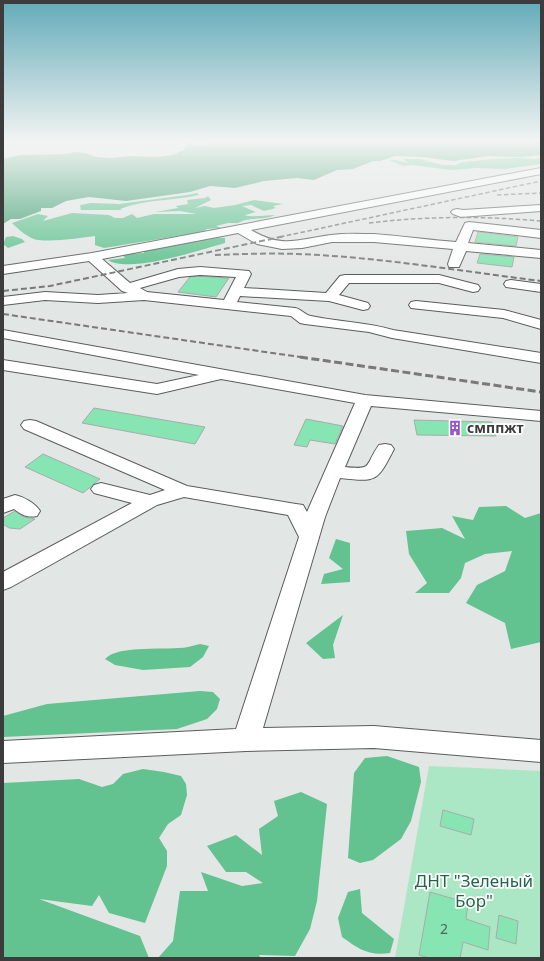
<svg xmlns="http://www.w3.org/2000/svg" width="544" height="961" font-family="'Noto Sans',sans-serif">
<rect width="100%" height="100%" fill="#e2e6e4"/>
<path fill="#abe7c5" d="M429,766L541,771V958H395Z"/>
<path fill="#62c290" d="M515,158L533,159L541,158V164L505,169L477,168L451,170L412,165L403,166L389,160H396L408,163L403,159H420L442,165H456L463,162L493,159Z
M197,193L199,195C173,201 145,199 120,209L122,210H81L80,205L91,203L119,204L187,195Z
M208,196L211,200L195,208L205,206L214,208L235,205L254,200L283,204L273,206L276,208L264,211L251,205L242,206L256,212L245,215C252,218 266,215 275,215C264,221 249,216 238,223H228L216,226L221,228L207,229L203,232L104,248L95,245V236C76,238 57,242 38,240C29,239 18,229 12,223L38,214L48,216L43,221L72,213L109,215L115,218H123L132,214L137,218L154,214H197L180,211L155,212L178,208L176,206L188,204L187,200L205,198Z
M13,236L22,239L25,242L8,248L3,244L6,237Z
M212,237L225,238V243C200,250 129,274 108,260L125,258L122,254L144,253V250Z
M506,506L525,518L541,513V642L511,649L505,623L466,603L477,585L505,571L512,551L485,554L465,563L461,578L449,593H415L427,583L409,554L406,531L442,528L465,539L452,516L473,520L479,507Z
M336,539L350,543V582L321,584L324,574L343,569L329,558Z
M343,615L333,645L335,658L323,659L306,643Z
M200,644L209,646L203,657L190,667L143,670L115,665L105,659C119,644 167,651 188,647C192,646 196,645 200,644Z
M200,691L213,692L220,699L217,709L207,719L177,729L3,737V716L47,704Z
M387,756L419,767L421,782L411,821L401,839L373,860L360,863L348,858L354,773L365,758Z
M143,769L164,772L181,776L186,784L187,795L181,815L168,824L159,838L167,851V866L145,923L109,913L99,895L92,906L39,899L140,936L149,958H3V783L79,779L102,787L113,784L123,774Z
M301,792L327,804L317,901L310,929L295,956L259,955L261,958H158L173,941L180,891H208L201,872L242,886L263,883L246,872H226L207,846L236,835L262,855L259,829L278,816L274,801Z
M360,889L362,913L394,939L390,953C368,956 359,949 342,937L338,918L348,892Z"/>
<path fill="#3c9d6f" d="M220,141H541V155L520,157L489,156L453,161L422,157L395,156L380,161H373L353,169L337,170L314,180L297,178L264,181L235,188L210,186L190,192L126,201L89,197L66,201L52,208H41V211L20,219H11L3,224V159L20,155L66,154L75,152L85,153L96,157L110,158L132,156L157,157L172,155L184,150L188,143H191L193,146H202Z"/>
<path fill="#86e5b2" stroke="#a8acaa" d="M478,232L518,237L516,246L475,242Z
M480,254L514,257L512,267L477,263Z
M200,276L226,278H229L216,297L178,292L190,277Z
M94,408L205,427L195,444L82,423Z
M306,419L343,426L335,444L310,440L307,447L294,445Z
M414,420L492,422L496,436L417,435Z
M43,454L100,479L83,493L25,467Z
M15,511L24,517L35,519L20,529L9,528L3,524V518Z
M443,810L474,819L471,835L440,826Z
M430,892L468,903L466,919L490,927L488,950L463,942L460,958H429L419,955Z
M499,915L518,921L516,944L496,938Z"/>
<g fill="none" stroke-linecap="round" stroke-linejoin="round">
<g stroke="#5a5d5b" stroke-width="2">
<path id="minor" d="M541,168V174L251,230C283,249 298,239 331,235C345,233 360,234 374,234C401,236 429,240 456,242L465,223L469,222L541,230V238L473,230L468,243L541,250V258L466,251L459,267H449L448,264L453,249L374,242H332L302,248L282,249L257,244L238,233L102,259L130,283L178,269L200,267L249,271L251,274L244,288L326,293L340,276L345,275H439L478,285L480,288L478,291L473,292L439,283H349L339,295L368,303L370,306L368,309L363,310L329,301L240,296L237,302L295,308C301,309 305,315 311,316C339,322 366,322 393,330L541,353V363L392,338L369,332L305,324L300,323L291,316L144,300L98,303L45,300L3,305V297L45,292L98,295L128,293L122,291L89,261L3,274V266L92,253ZM200,275L236,277L224,300L147,292L140,288L179,277Z
M541,205V211L461,217L453,214L451,212L453,210L457,209L463,210Z
M511,280L541,284V292L506,287L504,284L506,281Z
M416,301L504,310L541,320V329L503,318L411,308L409,305L411,302Z
M3,330L365,395L541,411V421L371,406L345,467C374,470 364,466 379,445L385,444L391,445L394,449C377,482 377,482 340,478L325,517L263,728L374,726L541,740V762L374,748L246,751L3,763V741L236,729L299,537L288,515L184,497L157,505L11,587L3,590V572L132,503L94,493L91,489L94,485L101,483L150,495L165,490L24,429L21,425L24,421L30,420L36,421L187,486L296,504L303,505L307,512L355,403L221,379L157,394L3,370V360L157,384L199,375L3,338Z
M15,495C24,497 35,503 40,511L37,516C27,518 22,515 14,509L3,513V499Z"/>
</g>
<use href="#minor" fill="#fff" fill-rule="evenodd"/>
<path stroke="#787a79" stroke-width="1.5" stroke-dasharray="4.5 2.5" stroke-linecap="butt" d="M497,195L541,193
M369,223C427,216 483,216 541,221
M280,237L541,181"/>
<path stroke="#787a79" stroke-width="2" stroke-dasharray="6 3" stroke-linecap="butt" d="M215,255C242,254 270,253 297,254C379,257 460,271 541,281
M3,291L50,286L285,236
M3,314L307,358"/>
<path stroke="#787a79" stroke-width="3" stroke-dasharray="8 3.5" stroke-linecap="butt" d="M300,357L541,392"/>
</g>
<linearGradient id="sky" x2="0" y2="1"><stop stop-color="#63abb8"/><stop offset="0.51" stop-color="#f2f4f3"/><stop offset="1" stop-color="#f2f4f3" stop-opacity="0"/></linearGradient>
<rect width="544" height="276" fill="url(#sky)"/>
<defs>
<g id="building-bare" transform="scale(1.2)"><path d="M-4-6H4V6H1V3H-1V6H-4ZM-2.5-4.3h1.7v1.8h-1.7ZM.8-4.3h1.7v1.8H.8ZM-2.5-1h1.7V.8h-1.7ZM.8-1h1.7V.8H.8Z" fill="#9a55ca" stroke="#fff" stroke-width="2.5" paint-order="stroke"/></g>
</defs>
<g fill-rule="evenodd">
<use href="#building-bare" x="455" y="428"/>
</g>
<g text-anchor="middle" stroke-width="3.5" stroke-linejoin="round" paint-order="stroke">
<g font-size="14" font-weight="bold" fill="#3b3c3b" stroke="#fff" text-anchor="start">
<text x="467" y="433">смппжт</text>
</g>
<g font-size="14" fill="#4e6659">
<text x="444" y="934">2</text>
</g>
<g font-size="17" fill="#216646" stroke="#fff">
<text x="474" y="887">ДНТ "Зеленый<tspan x="474" dy="20">Бор"</tspan></text>
</g>
</g>
<rect width="544" height="961" fill="none" stroke="#3b3c3b" stroke-width="8"/>
</svg>
